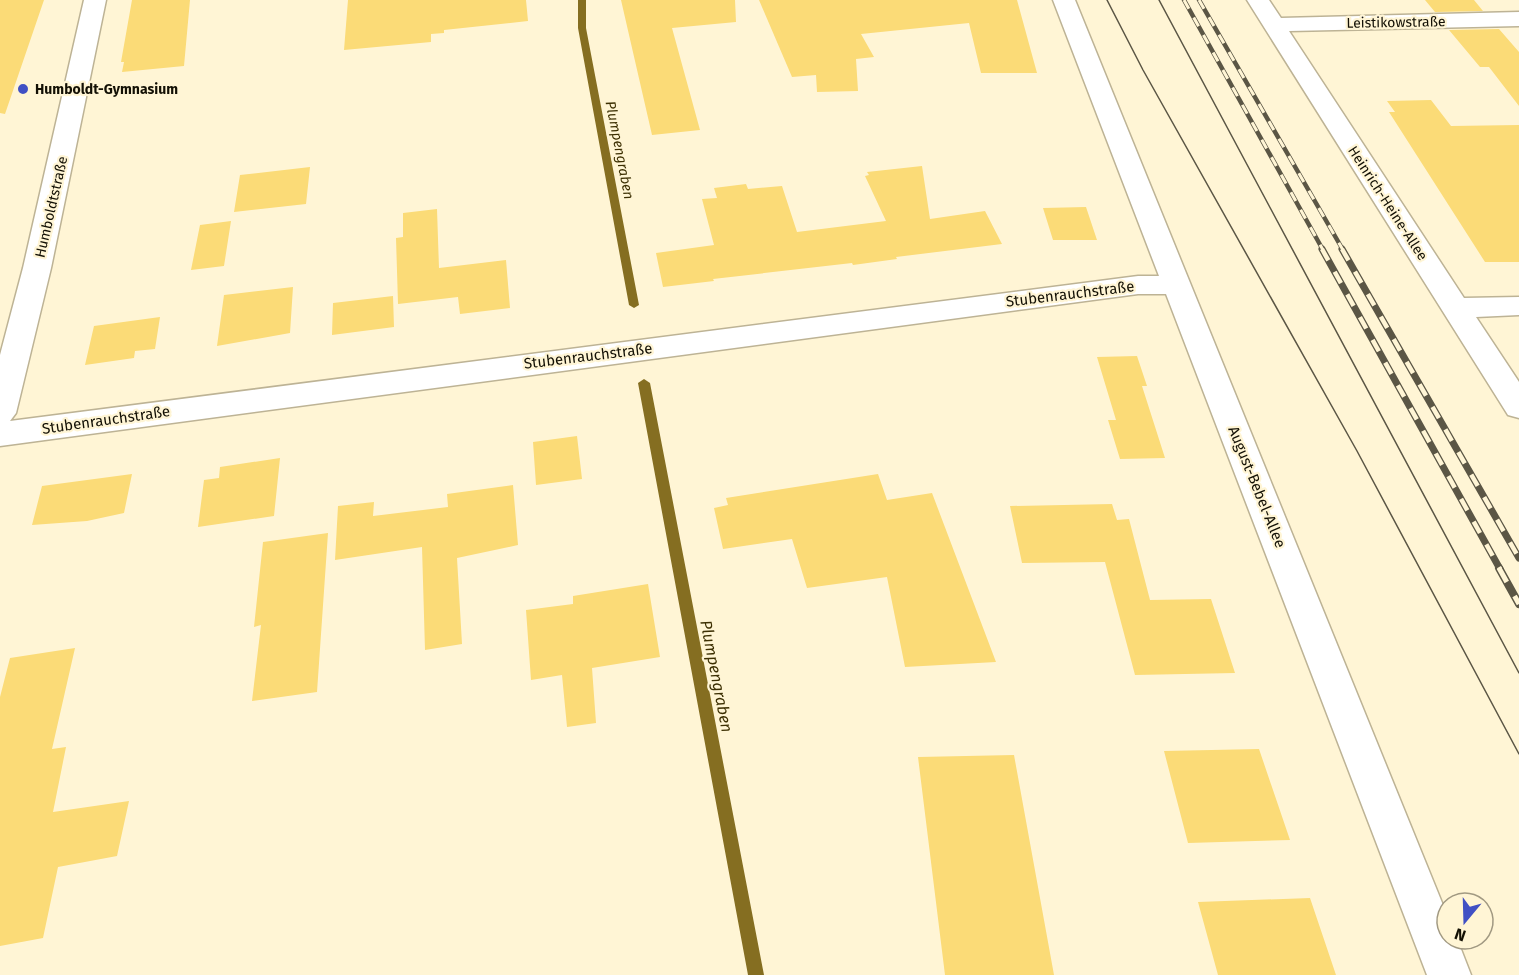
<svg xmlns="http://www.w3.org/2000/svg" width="1519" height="975" font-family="'Fira Sans',sans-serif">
<rect width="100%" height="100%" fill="#fff5d5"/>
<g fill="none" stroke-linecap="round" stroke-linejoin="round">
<path fill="#856e21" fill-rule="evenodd" d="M578,0H586V28L639,305L634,308L629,305L578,28Z
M644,379L650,383L764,975H748L638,383Z"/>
</g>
<path fill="#fbdb77" d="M0,0H44L5,114L0,113Z
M132,0H190L184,66L122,72L124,62H121Z
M348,0H526L528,21L444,30V33L431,34V42L344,50Z
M621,0H735L736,22L672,28L700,130L652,135Z
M759,0H1017L1037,73H981L969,23L861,34L874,57L856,59L858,91L817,92L816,75L792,77Z
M1425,0H1474L1483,11L1435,12Z
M1499,29L1519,52V106L1489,67H1480L1449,30Z
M1431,100L1451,126L1519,125V262H1485L1389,112H1395L1387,101Z
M922,166L930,219L985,211L1002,244L896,257L897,259L853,265L852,263L713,279L714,281L663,287L656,253L714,245L702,199L717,198L714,188L746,184L748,189L782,186L797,232L886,221L865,176L869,175L867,172Z
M310,167L306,204L234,212L240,175Z
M1086,207L1097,240H1053L1043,208Z
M437,209L439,268L506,260L510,308L460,314L458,297L398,304L396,238L403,237V213Z
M231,221L224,266L191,270L200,225Z
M293,287L290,333L217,346L224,295Z
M393,296L394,327L332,335L333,303Z
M160,317L155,349L135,351L134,358L85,365L94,326Z
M1137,356L1147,386H1142L1165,458L1120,459L1108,420H1116L1097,357Z
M577,436L582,479L536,485L533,442Z
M280,458L274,516L198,527L204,480L219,478L220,467Z
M132,474L124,513L87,521L32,525L42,486Z
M878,474L887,500L932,493L996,662L905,667L887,577L807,588L792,539L723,549L714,508L728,505L726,498Z
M513,485L518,545L457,558L462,644L425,650L422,547L335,560L338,506L374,502L373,516L448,507L447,494Z
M1112,504L1117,520L1129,519L1150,600L1211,599L1235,673L1135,675L1105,562L1022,563L1010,506Z
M328,533L317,692L252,701L261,625L254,627L263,542Z
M648,584L660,657L592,668L596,723L567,727L562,675L531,680L526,610L573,604V596Z
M75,648L52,749L66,747L53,812L129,801L117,856L58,867L43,938L0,946V697L10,658Z
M1259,749L1290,840L1188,843L1164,751Z
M1014,755L1054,975H945L918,757Z
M1310,898L1336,975H1218L1198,902Z"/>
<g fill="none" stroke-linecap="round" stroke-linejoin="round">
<g stroke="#bdb395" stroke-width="3">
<path id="minor" d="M84,0H106L51,268L16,413L10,421L1138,276H1159L1053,0H1075L1447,915V939H1457L1471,975H1427L1166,294H1138L0,446V355L23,268Z
M1247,0H1269L1281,18L1519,12V26L1289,31L1464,298L1519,297V315L1476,317L1519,382V418L1508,415Z"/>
</g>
<use href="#minor" fill="#fff" fill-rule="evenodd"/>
<path stroke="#5b5645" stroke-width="1.5" d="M1107,0L1143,70L1357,451L1519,754
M1159,0L1519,673"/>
<g stroke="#5b5645" stroke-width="4.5">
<path id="rail-far2" d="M1184,0L1323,250
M1199,0L1343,250"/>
</g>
<g stroke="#5b5645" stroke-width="7">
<path id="rail-far1" d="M1322,249L1500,569
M1342,249L1519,558"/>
</g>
<g stroke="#5b5645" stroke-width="8">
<path id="rail" d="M1499,568L1519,604"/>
</g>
<use href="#rail-far2" stroke="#fff5d5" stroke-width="3" stroke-dasharray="10" stroke-linecap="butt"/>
<use href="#rail-far1" stroke="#fff5d5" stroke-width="4.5" stroke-dasharray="13" stroke-linecap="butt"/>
<use href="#rail" stroke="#fff5d5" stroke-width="5" stroke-dasharray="16" stroke-linecap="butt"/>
</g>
<circle fill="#4050c4" stroke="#fff5d5" stroke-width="2" cx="23" cy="89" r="6"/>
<g text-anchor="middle" stroke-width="4.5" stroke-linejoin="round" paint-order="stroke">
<g font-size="14" fill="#131005" stroke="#fff5d5">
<text transform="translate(1396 22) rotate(-1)" y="5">Leistikowstraße</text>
<text transform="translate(1388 203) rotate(57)" y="5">Heinrich-Heine-Allee</text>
<text transform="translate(51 207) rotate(-77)" y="5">Humboldtstraße</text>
</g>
<g font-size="14" font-weight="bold" fill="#131005" stroke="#fff5d5" text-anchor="start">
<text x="35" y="94">Humboldt-Gymnasium</text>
</g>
<g font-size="14" font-style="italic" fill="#3c2f02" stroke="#fff5d5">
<text transform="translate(620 150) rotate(79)" y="5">Plumpengraben</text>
</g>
<g font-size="15" fill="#131005" stroke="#fff5d5">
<text transform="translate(1070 294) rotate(-7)" y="5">Stubenrauchstraße</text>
<text transform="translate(588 356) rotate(-7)" y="5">Stubenrauchstraße</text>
<text transform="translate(106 420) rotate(-8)" y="5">Stubenrauchstraße</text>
<text transform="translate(1257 487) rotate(68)" y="5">August-Bebel-Allee</text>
</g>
<g font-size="16" font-style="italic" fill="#3c2f02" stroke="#fff5d5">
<text transform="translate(717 676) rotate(79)" y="6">Plumpengraben</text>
</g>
</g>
<g transform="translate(1465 921) rotate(199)"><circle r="28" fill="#fff5d5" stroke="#a19982" stroke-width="1.5"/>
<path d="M0-4.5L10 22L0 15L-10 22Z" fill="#4050c4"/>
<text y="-9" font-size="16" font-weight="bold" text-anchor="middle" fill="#131005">N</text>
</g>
</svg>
